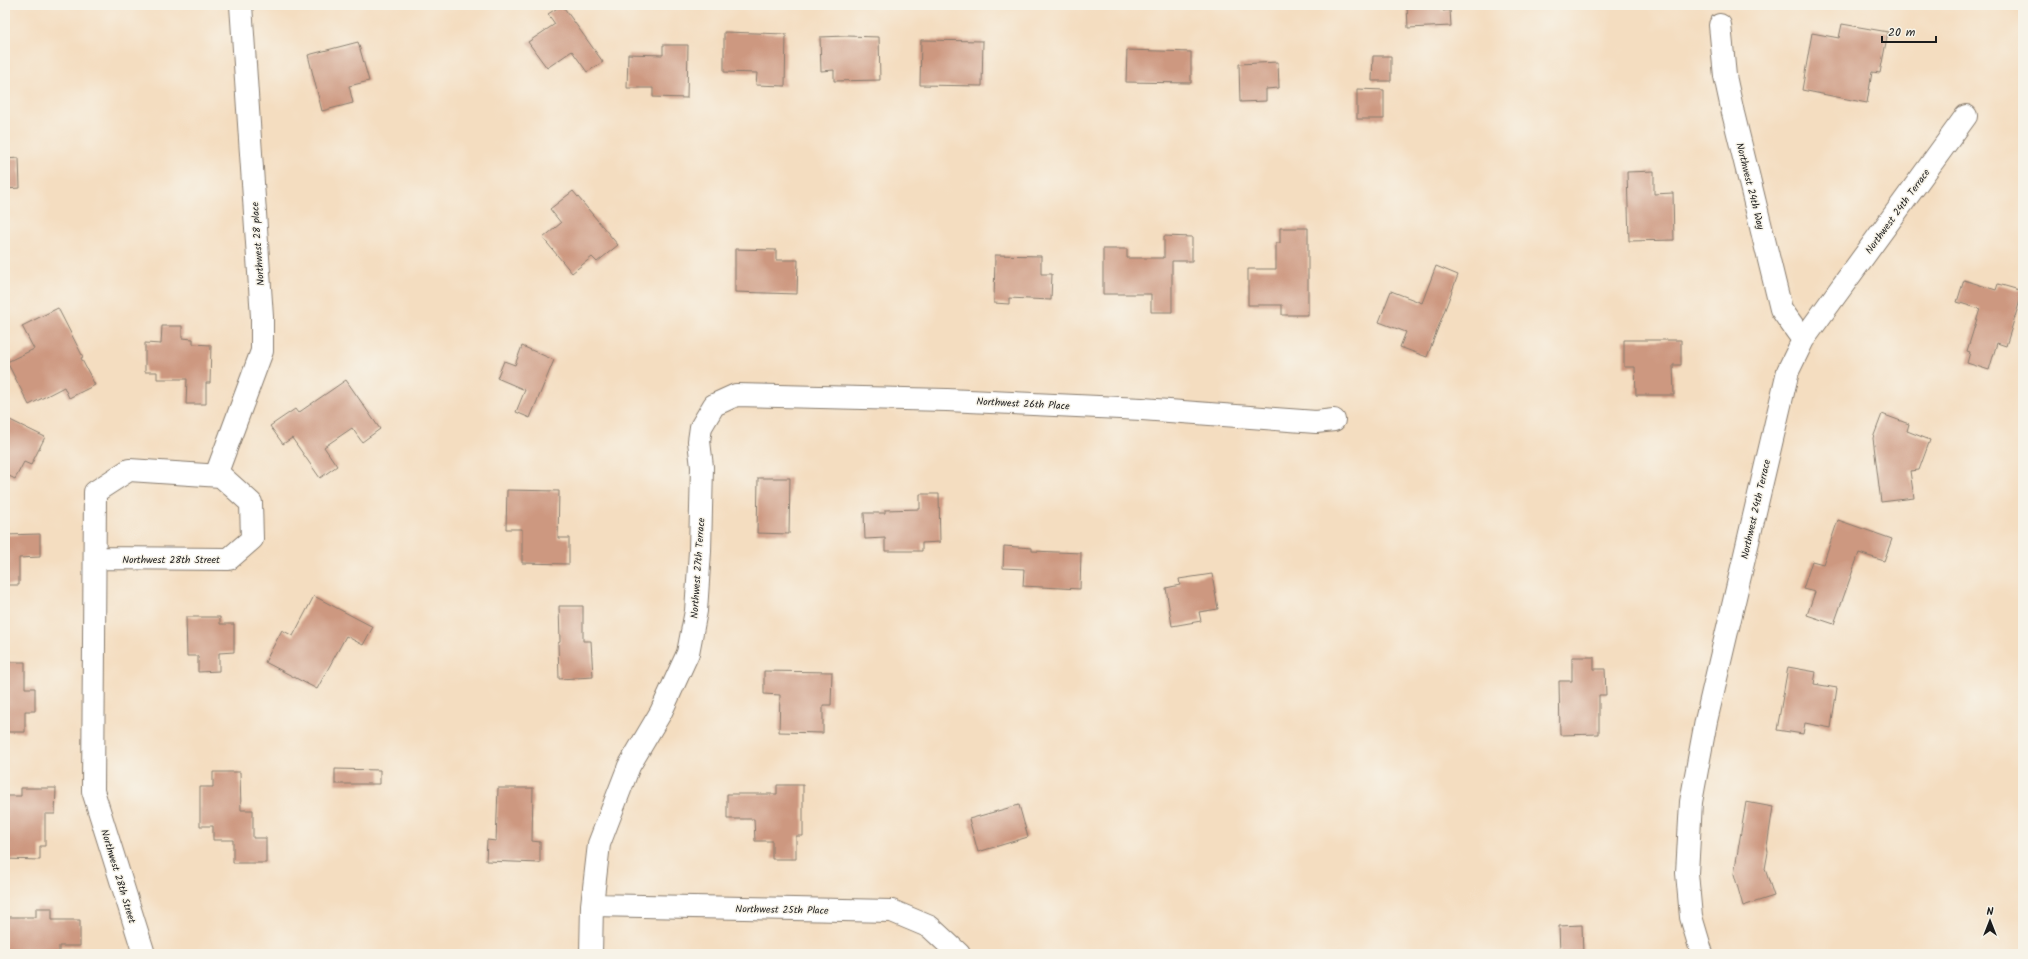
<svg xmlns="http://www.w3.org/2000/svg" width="2028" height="959" font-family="Kalam,sans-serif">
<rect width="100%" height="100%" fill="#f7f3e8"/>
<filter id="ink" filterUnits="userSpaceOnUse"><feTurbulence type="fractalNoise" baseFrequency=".025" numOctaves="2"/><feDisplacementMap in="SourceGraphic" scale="8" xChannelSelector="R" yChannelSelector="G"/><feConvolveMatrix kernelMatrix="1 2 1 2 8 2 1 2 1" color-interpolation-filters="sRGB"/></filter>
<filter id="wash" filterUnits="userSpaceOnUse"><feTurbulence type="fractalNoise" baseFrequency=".012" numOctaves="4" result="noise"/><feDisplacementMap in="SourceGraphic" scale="16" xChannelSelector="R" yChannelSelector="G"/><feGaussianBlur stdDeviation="0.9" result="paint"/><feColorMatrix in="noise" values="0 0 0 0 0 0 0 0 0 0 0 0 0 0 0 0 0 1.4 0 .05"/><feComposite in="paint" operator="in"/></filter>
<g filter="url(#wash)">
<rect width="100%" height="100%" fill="#f4ddc0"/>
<g id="blocks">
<path fill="#cd9880" d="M562,5L603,62L587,72L572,51L547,68L528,42L555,24L548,14Z
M1407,5H1442L1443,11L1450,10L1451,26L1408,28Z
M1842,24L1888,32L1880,73L1872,72L1867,103L1802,90L1812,33L1839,38Z
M724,32L786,34L785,86L756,85L757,73L724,72Z
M846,36L879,37L880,80L834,81V70L821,71L820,37Z
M921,40L983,41L982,86L920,85Z
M358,42L369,81L349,86L353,103L322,111L308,55Z
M663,45H688L687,98L653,97V88H627L628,54L663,55Z
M1127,50L1191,52V83L1126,82Z
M1373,56H1391V81H1372Z
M1278,62L1279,88L1266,89V101L1240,102L1239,64Z
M1357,89L1384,90V119H1357Z
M19,158L20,188L5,189V159Z
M1654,171V194L1673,193L1674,240L1629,241L1627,172Z
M573,191L618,245L597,262L592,257L572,273L543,238L561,223L550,209Z
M1280,228H1308V315H1282V305H1248V269H1276V243H1280Z
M1164,236L1192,237V261H1172V312H1151V294H1103V249H1127V258H1164Z
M735,249L776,250V260H798L797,294L735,292Z
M995,255L1041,256V274H1052L1051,300L1009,298V304L994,303Z
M1436,266L1458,275L1427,357L1400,347L1406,332L1379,322L1391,291L1422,303Z
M1964,280L1996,290L1998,284L2023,291L2006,346L1997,343L1989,370L1967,363L1970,352L1967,351L1980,309L1957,302Z
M58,308L83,357L81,358L95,385L69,398L64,387L29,405L7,362L34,349L22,326Z
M162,326H182V338L193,339V344L211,345L210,383H206V404H186L187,379H157V372H145V343L161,344Z
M1624,340H1681V365H1673L1674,395H1636L1635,367H1624Z
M522,346L554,360L530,418L516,412L525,390L497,378L504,361L515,365Z
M346,380L380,429L362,442L352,428L324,447L337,466L320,478L292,438L283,444L270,426L295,409L298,413Z
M1882,414L1909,424L1907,431L1930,440L1919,470L1910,471L1914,498L1881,502L1873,438Z
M10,420L45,437L31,465L24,462L15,479L5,474V430Z
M758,478H790L789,534L757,533Z
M507,490L559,491L558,538H569V564L522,563V529H506Z
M920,494H939L940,542L922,543V551H885V538L865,539L864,513H885V510L920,509Z
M1838,520L1892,539L1884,561L1859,553L1834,624L1807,615L1815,592L1803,589L1812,561L1823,564Z
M40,534V557L19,558V585H5V535Z
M1004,546L1032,548V551L1081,553L1080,589L1023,586L1024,569L1003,568Z
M1212,574L1218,609L1199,612L1201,621L1172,626L1166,588L1180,585L1179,579Z
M314,596L373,627L363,645L346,636L317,689L265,662L282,630L293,636Z
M559,606H583V641H591L593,677L559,679L558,643L560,642Z
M186,617H220V624H234V652L219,653V671L198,672V656H187Z
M1572,657H1594V669H1605L1606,695H1599V734L1560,735L1559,681H1572Z
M5,662H25V688H35V711H25V732H5Z
M1788,667L1816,672L1814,684L1837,688L1831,728L1805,723L1803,734L1777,730Z
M764,671L832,672L831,705H823V733L779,732L780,695L764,694Z
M335,769L380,770V784H335Z
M213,772H240L241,810H253V838H266V863H233V840H213V826H200V787H213Z
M777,785H803V836H796V859H772V841H755L754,819H727V794H777Z
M21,788H56L55,814H45V846H40V860L5,859V796H21Z
M498,788H533L532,841L540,842V863L486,861L487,840L496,841Z
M1746,802L1773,807L1767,846L1768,852L1765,869L1774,896L1743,906L1734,874Z
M1019,805L1028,837L978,852L969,819Z
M36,908H52V920H80V946H59V954L5,953V917H36Z
M1582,925L1583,954H1560L1559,926Z"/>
</g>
</g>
<g filter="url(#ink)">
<use href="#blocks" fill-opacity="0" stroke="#887c6e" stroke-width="1"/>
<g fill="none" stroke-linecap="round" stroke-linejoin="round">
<g stroke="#887c6e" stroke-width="24">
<path id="minor" d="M1720,25L1725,76L1733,113L1781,309L1803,340
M216,475L262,351V317L241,5
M95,558L229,559L252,539L251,503L221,476L129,470L95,492L93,791L144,954
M592,905L892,911L930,927L959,954
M591,954L592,905L599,844L629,766L661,712L688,653L696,611L700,551L702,467L699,441L701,427L714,405L736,395L947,400L1142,409L1316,422L1334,420
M1702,954L1691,917L1687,873L1691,802L1706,721L1788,371L1803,340L1966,116"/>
</g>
<use href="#minor" stroke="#fff" stroke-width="22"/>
</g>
</g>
<g text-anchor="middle" stroke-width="3" stroke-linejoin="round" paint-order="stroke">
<g font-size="10" fill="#1c1c1c" stroke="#f7f3e8">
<text transform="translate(1751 186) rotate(76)" y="4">Northwest 24th Way</text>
<text transform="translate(1897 211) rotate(-54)" y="4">Northwest 24th Terrace</text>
<text transform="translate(257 244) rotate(-94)" y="4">Northwest 28 place</text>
<text transform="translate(1023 403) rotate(3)" y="4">Northwest 26th Place</text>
<text transform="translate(1755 509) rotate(-77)" y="4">Northwest 24th Terrace</text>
<text x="171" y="563">Northwest 28th Street</text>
<text transform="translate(697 568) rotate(-86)" y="4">Northwest 27th Terrace</text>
<text transform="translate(119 876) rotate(73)" y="4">Northwest 28th Street</text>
<text transform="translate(782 909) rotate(1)" y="4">Northwest 25th Place</text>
</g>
</g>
<rect width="2028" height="959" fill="none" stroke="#f7f3e8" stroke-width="20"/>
<g transform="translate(1990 921)" stroke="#f7f3e8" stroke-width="3" paint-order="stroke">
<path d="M0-3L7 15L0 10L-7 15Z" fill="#1c1c1c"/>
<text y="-6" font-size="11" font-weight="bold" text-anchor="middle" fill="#1c1c1c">N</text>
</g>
<path d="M1882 36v6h54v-6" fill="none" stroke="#1c1c1c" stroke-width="2"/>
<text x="1888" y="36" font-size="12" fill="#1c1c1c" stroke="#f7f3e8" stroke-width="3" paint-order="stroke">20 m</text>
</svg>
